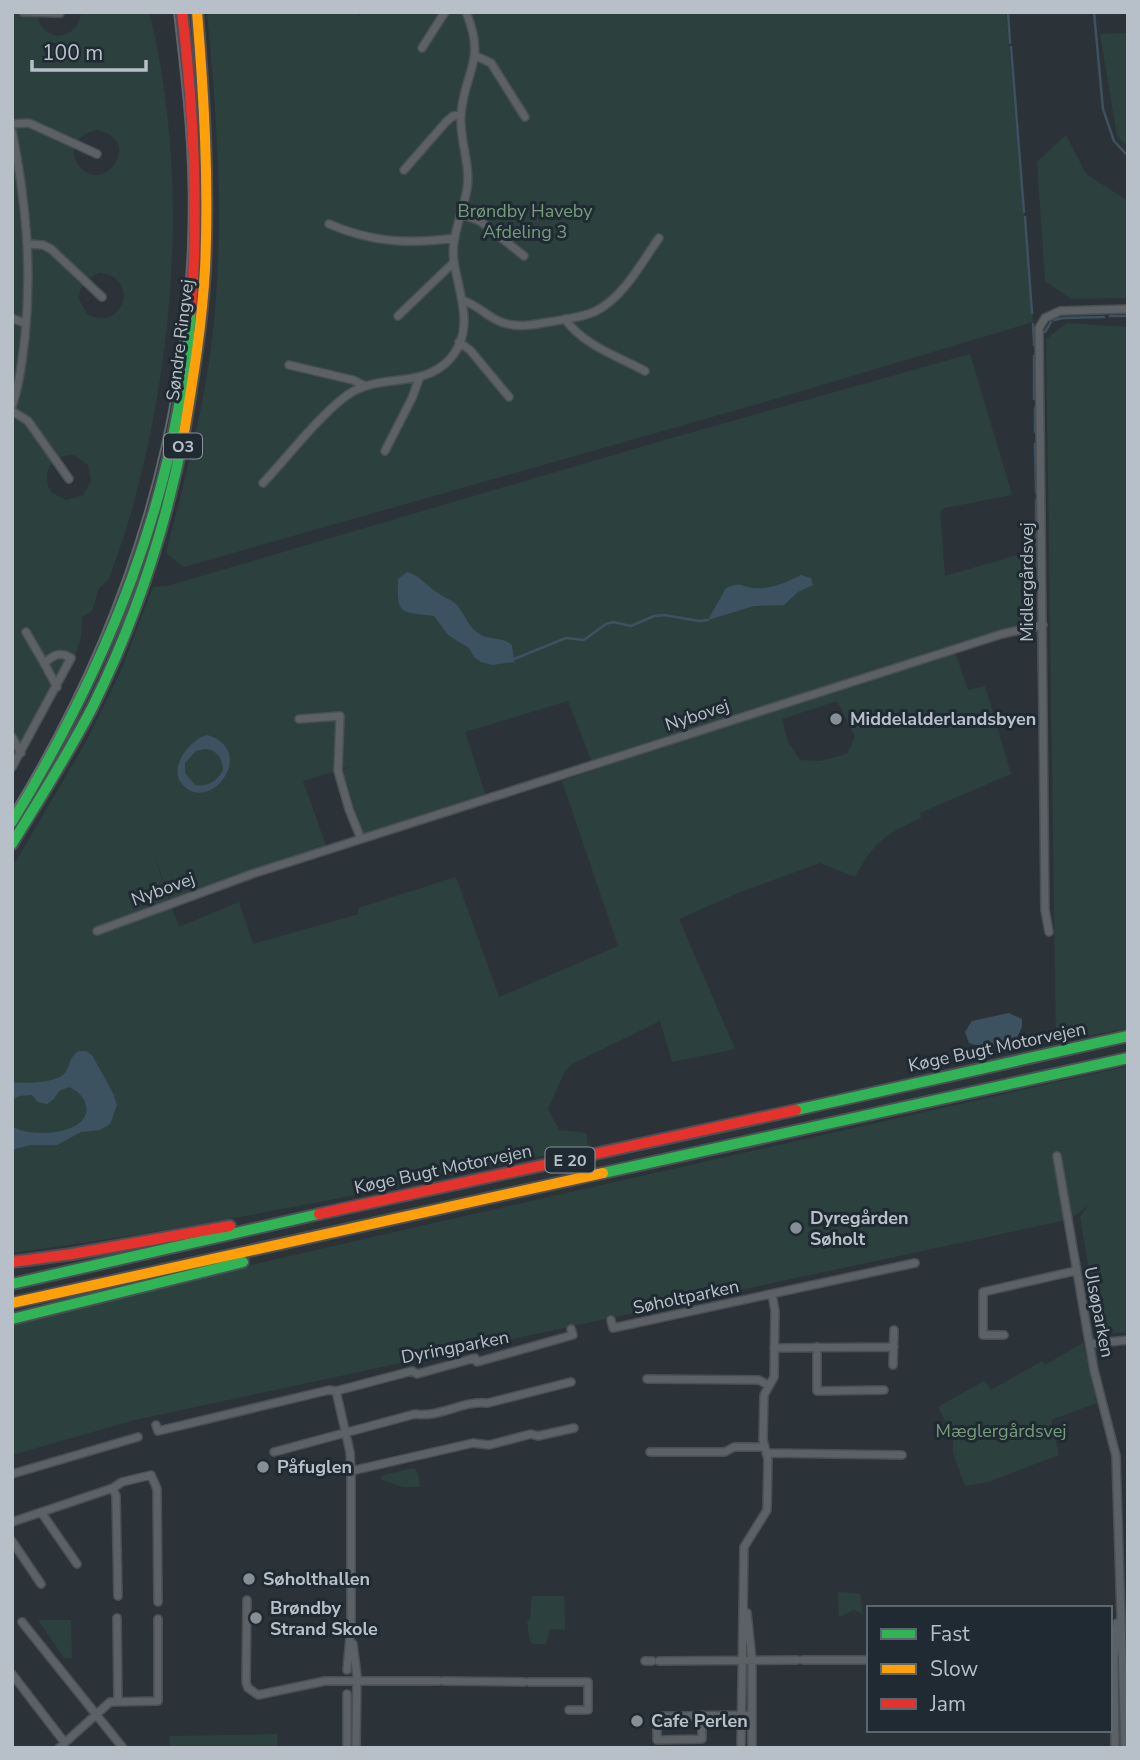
<svg xmlns="http://www.w3.org/2000/svg" width="1140" height="1760" font-family="'Nunito Sans',sans-serif">
<rect width="100%" height="100%" fill="#2c3338"/>
<path fill="#2c403e" fill-rule="evenodd" d="M12,12H37C38,26 45,33 58,36C72,34 80,26 81,12H149C188,166 176,346 135,498C128,526 118,552 109,579L99,588L92,611L82,617L81,637L74,658L12,772ZM97,130C144,139 105,197 79,166C66,150 80,132 97,130ZM99,273C142,276 123,335 87,314L78,298L83,282ZM74,455L88,465L91,481L83,495L66,500L51,492C40,473 52,454 74,455Z
M207,12H357L358,16L363,12H1006L1033,322L768,401L184,567L166,553C185,479 205,406 213,330C225,224 217,118 207,12Z
M1128,33V147L1117,136L1100,34Z
M1066,135L1086,174L1128,201V298L1071,299L1045,281L1037,162Z
M1067,323L1128,327V1028L1056,1043L1046,339Z
M970,354L1012,495L944,508L940,512L945,576L1034,550L1036,621L953,646L968,690L985,686L1011,774L920,813L921,818C885,835 874,841 855,877L820,863L738,893L679,919L735,1049L672,1062L660,1021L572,1064L565,1071L548,1109L559,1130L586,1133L588,1146C397,1188 206,1227 12,1253V868L87,740L120,673L153,587L167,586L661,441ZM568,701L592,762L688,738L562,781L618,946L499,997L456,877L358,908L359,914L253,944L239,902L179,927L167,896L155,857L170,899L326,846L303,781L352,766L343,770L363,837L486,796L465,732ZM837,701L855,737L847,754L820,761L800,760L788,742L782,719Z
M1128,1066V1332L1100,1334L1080,1217L1088,1205L1071,1219L135,1420L12,1455V1326L212,1274L412,1228Z
M1083,1343L1097,1403L1051,1420L1059,1455L988,1482L965,1486L953,1453V1437L938,1407L984,1381L991,1390L1042,1361L1045,1365Z
M414,1468L418,1473L420,1487H403L380,1479L383,1475Z
M838,1592L860,1594L863,1614L854,1610L839,1617Z
M532,1596H564L565,1630L550,1629L546,1644H533L530,1641L527,1622L530,1619Z
M38,1620H71L72,1658H64Z
M277,1734L278,1748H169L170,1736Z"/>
<path fill="#3c5260" fill-rule="evenodd" d="M407,572C421,576 426,586 438,593C445,598 451,599 457,605C465,614 469,629 481,635C491,640 503,637 512,645L514,662L492,665L481,662L474,657L469,648L448,635L434,616C399,612 397,615 398,579Z
M801,575L811,578L813,585L798,592L784,605L754,606L708,620L726,588C740,582 740,586 753,588C770,590 787,582 801,575Z
M207,735C261,751 206,820 180,781C170,765 191,739 207,735ZM204,749C216,749 223,758 223,770C217,782 207,787 195,785L185,773V763L196,751Z
M1009,1013L1022,1019V1027L1016,1040C1001,1045 985,1049 969,1043L965,1032L972,1021Z
M79,1051H86L92,1055L113,1093L117,1105L110,1124L100,1130L81,1132L57,1145H30L12,1150V1126C29,1139 97,1135 85,1102C82,1095 76,1090 69,1087L59,1091L54,1099L47,1104L38,1102L32,1095L19,1096L12,1100V1082C25,1084 54,1083 64,1074C71,1067 68,1057 79,1051Z"/>
<g fill="none" stroke-linecap="round" stroke-linejoin="round">
<path stroke="#3c5260" stroke-width="2.5" d="M1008,12L1010,43
M1094,12L1103,109L1114,141L1128,156
M1011,47L1024,212
M1025,217L1032,313
M1110,316H1128
M1054,320L1063,318L1104,317
M1033,324L1034,345
M1045,332L1051,322
M1034,356V399
M1035,408V432
M1035,444L1036,492
M1036,500V521
M1036,529L1037,568
M1038,598V605
M1038,609V620
M1038,631L1040,736
M514,659L566,638L584,640L606,624L613,622L631,626L654,616L664,615L699,621L708,620"/>
<g stroke="#4a4f53" stroke-width="10">
<path id="street" d="M23,12L60,13
M422,48L445,12
M476,56L491,63L525,117
M12,124L29,123L97,154
M12,131C26,201 32,266 25,337C22,360 20,383 12,406
M404,170L446,122L453,116L461,115
M461,214L480,221L524,256
M329,224C373,243 409,244 455,238
M29,244L43,245L51,249L102,297
M464,301C478,305 487,317 501,322C517,328 533,325 549,322C564,319 582,318 596,311C624,297 641,263 659,238
M398,316L454,262
M12,318L26,324
M565,319C583,345 617,356 645,371
M459,342L470,350L509,397
M289,365L353,380L365,386
M12,411L28,421L69,479
M385,451L412,398L419,379
M263,483C287,458 324,409 352,392C385,373 422,389 450,359C476,329 459,295 454,262C450,238 463,213 467,189C471,164 459,140 461,115C464,71 487,62 466,12
M26,632L44,663
M299,719L340,716L338,771L349,809L361,839
M12,737L21,753
M12,767L71,658C60,651 54,655 44,663L57,687
M97,931L252,874L1002,634L1043,625
M1049,932L1045,910L1039,328L1045,318L1060,311L1128,309
M1057,1156L1094,1370L1116,1456L1125,1748
M611,1320L613,1328L915,1263
M1004,1335H983V1292L1075,1271
M1090,1344L1128,1340
M817,1347V1391L884,1390
M774,1348L894,1347
M893,1365L894,1330
M647,1379L759,1380L768,1385
M336,1391L350,1452L351,1471V1626L347,1670
M156,1425L158,1431L329,1390L336,1391L412,1371L417,1374L475,1358L477,1362L573,1335L571,1329
M274,1452L415,1414C440,1418 463,1400 488,1403L571,1382
M650,1452H725L734,1447H765
M766,1453L902,1455
M351,1471L473,1443L489,1445L531,1434L538,1436L574,1428
M12,1474L138,1437
M113,1488L116,1496L118,1596
M41,1512L77,1564
M12,1522L113,1488L122,1482L151,1475L157,1489L158,1602
M12,1541L41,1584
M247,1600L246,1682L248,1688L258,1695L325,1681H439
M747,1613L752,1660V1748
M117,1618L118,1701
M22,1622L123,1748
M353,1644L357,1676L356,1748
M803,1660H864
M645,1661H652
M659,1661L797,1660
M12,1674L65,1743
M444,1681L524,1682
M529,1682H588V1710H569
M347,1694V1748
M702,1715V1739L657,1740V1716L751,1715
M59,1748L110,1702L158,1701V1619
M741,1748L744,1547L767,1510L768,1459L763,1440L764,1395L774,1377L775,1311L772,1294
M1115,1748L1114,1659L1117,1623"/>
</g>
<g stroke="#4a5055" stroke-width="14">
<path id="fast" d="M12,822C108,664 177,497 191,311
M12,844C40,798 69,753 93,706C135,621 166,526 184,433
M796,1110L1128,1036
M603,1173L1128,1058
M12,1284L319,1214
M12,1319L243,1262"/>
</g>
<g stroke="#4a5055" stroke-width="14">
<path id="slow" d="M184,433C193,379 202,324 205,269C209,183 204,98 197,12
M12,1303L603,1173"/>
</g>
<g stroke="#4a5055" stroke-width="14">
<path id="jam" d="M182,12C194,113 199,209 191,311
M319,1214L796,1110
M12,1262L72,1254L230,1226"/>
</g>
<use href="#street" stroke="#5c6166" stroke-width="7"/>
<use href="#fast" stroke="#30b455" stroke-width="10"/>
<use href="#slow" stroke="#ff9f0a" stroke-width="10"/>
<use href="#jam" stroke="#e5322d" stroke-width="10"/>
<path stroke="#60656a" stroke-width="2" d="M12,810C128,619 190,416 189,192C188,132 181,72 174,12"/>
</g>
<g fill="#868f96" stroke="#202a32" stroke-width="2.5">
<circle cx="836" cy="719" r="7"/>
<circle cx="796" cy="1228" r="7"/>
<circle cx="263" cy="1467" r="7"/>
<circle cx="249" cy="1579" r="7"/>
<circle cx="256" cy="1618" r="7"/>
<circle cx="637" cy="1721" r="7"/>
</g>
<g text-anchor="middle" stroke-width="6" stroke-linejoin="round" paint-order="stroke">
<g fill="#202a32" stroke="#8a939b" stroke-width="2">
<rect x="164" y="433.5" width="38" height="25" rx="5"/>
<rect x="545.5" y="1147.5" width="49" height="25" rx="5"/>
</g>
<g font-size="16" font-weight="bold" fill="#b7c0c8">
<text x="183" y="452">O3</text>
<text x="570" y="1166">E 20</text>
</g>
<g font-size="18" fill="#779c7a" stroke="#202a32">
<text x="525" y="217">Brøndby Haveby<tspan x="525" dy="21">Afdeling 3</tspan></text>
<text x="1001" y="1437">Mæglergårdsvej</text>
</g>
<g font-size="18" fill="#b7c0c8" stroke="#202a32">
<text transform="translate(180 340) rotate(-83)" y="6">Søndre Ringvej</text>
<text transform="translate(1027 582) rotate(-90)" y="6">Midlergårdsvej</text>
<text transform="translate(697 715) rotate(-18)" y="6">Nybovej</text>
<text transform="translate(163 889) rotate(-20)" y="6">Nybovej</text>
<text transform="translate(997 1047) rotate(-12)" y="6">Køge Bugt Motorvejen</text>
<text transform="translate(443 1169) rotate(-12)" y="6">Køge Bugt Motorvejen</text>
<text transform="translate(686 1297) rotate(-12)" y="6">Søholtparken</text>
<text transform="translate(1099 1312) rotate(79)" y="6">Ulsøparken</text>
<text transform="translate(455 1347) rotate(-11)" y="6">Dyringparken</text>
</g>
<g font-size="18" font-weight="bold" fill="#b7c0c8" stroke="#202a32" text-anchor="start">
<text x="850" y="725">Middelalderlandsbyen</text>
<text x="810" y="1224">Dyregården<tspan x="810" dy="21">Søholt</tspan></text>
<text x="277" y="1473">Påfuglen</text>
<text x="263" y="1585">Søholthallen</text>
<text x="270" y="1614">Brøndby<tspan x="270" dy="21">Strand Skole</tspan></text>
<text x="651" y="1727">Cafe Perlen</text>
</g>
</g>
<rect width="1140" height="1760" fill="none" stroke="#b7c0c8" stroke-width="28"/>
<rect x="867" y="1606" width="245" height="126" fill="#202a32" stroke="#5c666e" stroke-width="2"/>
<rect x="881" y="1629" width="35" height="10" fill="#30b455" stroke="#5c666e" stroke-width="2"/>
<text x="930" y="1641" font-size="21" fill="#b7c0c8">Fast</text>
<rect x="881" y="1664" width="35" height="10" fill="#ff9f0a" stroke="#5c666e" stroke-width="2"/>
<text x="930" y="1676" font-size="21" fill="#b7c0c8">Slow</text>
<rect x="881" y="1699" width="35" height="10" fill="#e5322d" stroke="#5c666e" stroke-width="2"/>
<text x="930" y="1711" font-size="21" fill="#b7c0c8">Jam</text>
<path d="M32 60v10h114v-10" fill="none" stroke="#b7c0c8" stroke-width="3.5"/>
<text x="42" y="60" font-size="21" fill="#b7c0c8" stroke="#202a32" stroke-width="5" paint-order="stroke">100 m</text>
</svg>
